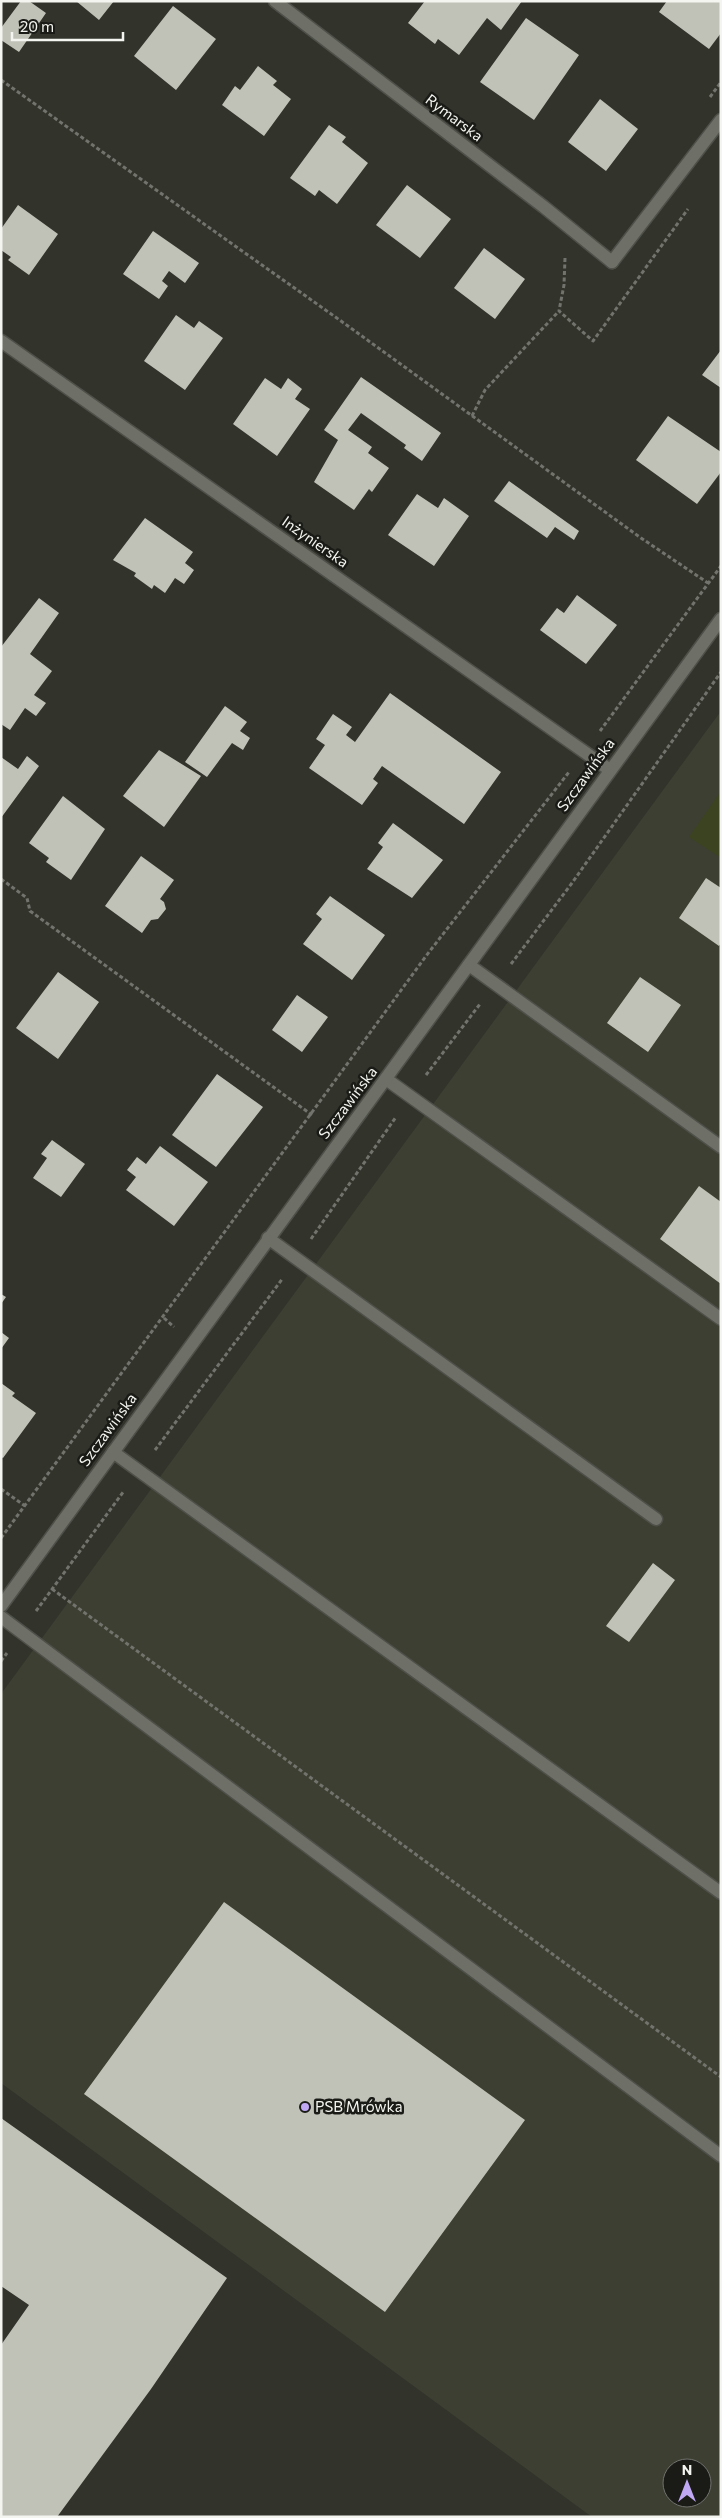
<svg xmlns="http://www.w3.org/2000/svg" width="722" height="2518" font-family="Commissioner,sans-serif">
<rect width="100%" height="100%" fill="#32342c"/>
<path fill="#3c3f31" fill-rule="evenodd" d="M721,711V2517H592L1,2083V1694ZM672,2468H702V2498H672Z"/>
<path fill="#3c4321" d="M721,791V858L689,837Z"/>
<path fill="#c0c2b8" d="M21,1H29L46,13L19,52L1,40V28Z
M76,1H114L99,20Z
M425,1H522L501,30L487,18L459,55L438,39L435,44L408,23Z
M667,1H721V33L709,49L659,12Z
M173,6L216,39L176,90L134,56Z
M526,18L579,55L534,120L480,82Z
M258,66L277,81L273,85L291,99L264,136L222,105L235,86L240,90Z
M600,99L638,129L606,171L568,142Z
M329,125L346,137L342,142L368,163L337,204L319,190L315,196L290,178Z
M407,185L451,219L420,258L376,225Z
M18,205L58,234L29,275L8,260L11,257L1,250V229Z
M153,231L199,263L185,283L169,271L162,281L168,286L159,299L123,274Z
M484,248L525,279L495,319L454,288Z
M176,315L194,328L199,321L223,338L185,390L144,361Z
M721,350V388L702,375Z
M361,377L441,433L422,461L404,448L406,445L361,413L348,430L372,447L368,453L389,468L372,492L369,489L354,510L314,482L338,440L324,430Z
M265,378L281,389L288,378L302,389L295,399L310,409L277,456L233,424Z
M668,416L721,452V472L697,504L636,460Z
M509,481L579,531L574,540L555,527L547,538L494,501Z
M417,494L438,508L444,498L469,516L434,566L388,535Z
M145,518L193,552L185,563L194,570L184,584L175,578L165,593L154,585L152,589L134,576L136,573L113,560Z
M577,595L617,625L586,664L540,630L557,608L564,613Z
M39,598L59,613L30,654L52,671L34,695L46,703L36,716L25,708L10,730L1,724V647Z
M390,693L501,772L464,824L382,766L373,779L378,783L362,805L309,768L325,745L316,739L333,714L352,727L346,735L355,742Z
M225,706L247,722L240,731L250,738L243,750L232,743L207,777L185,762Z
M159,750L201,776L164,827L123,796Z
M27,756L39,766L1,818V757L18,769Z
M63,796L105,829L71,880L46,862L49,858L29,843Z
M393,823L443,860L412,898L367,869L383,847L378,843Z
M141,856L174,880L160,899L164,902L166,909L158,919L151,920L142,933L105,906Z
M706,878L721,888V943L719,946L679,918Z
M330,896L385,935L352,980L303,944L322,919L316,914Z
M58,972L99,1002L58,1059L16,1028Z
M640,977L681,1005L648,1052L607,1023Z
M297,995L328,1017L302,1052L272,1030Z
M217,1074L263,1107L216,1167L172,1135Z
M52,1140L85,1164L61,1197L33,1178L47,1158L41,1154Z
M160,1146L208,1182L174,1226L126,1190L136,1177L127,1170L137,1157L146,1164Z
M699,1186L721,1202V1284L660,1239Z
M1,1294L6,1297L1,1304Z
M1,1332L9,1338L1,1349Z
M1,1383L15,1393L12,1396L36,1413L3,1458L1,1457Z
M653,1563L675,1580L629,1642L606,1626Z
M224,1902L525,2120L385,2312L84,2094Z
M1,2118L227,2278L151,2389L57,2517H1V2345L29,2305L1,2286Z"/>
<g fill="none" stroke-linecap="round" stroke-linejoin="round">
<g stroke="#4e5049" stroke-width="15">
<path id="service" d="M612,262L721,120
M469,965L721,1147
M386,1079L721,1319
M268,1238L656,1519
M113,1452L721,1893
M1,1617L721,2156"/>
</g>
<g stroke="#4e5049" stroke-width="15">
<path id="minor" d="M275,1L544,207L612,262
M1,341L610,770"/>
</g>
<g stroke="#4e5049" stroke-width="15">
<path id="tertiary" d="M1,1606L721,619"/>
</g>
<path stroke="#72736c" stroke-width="3" stroke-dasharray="4 2.5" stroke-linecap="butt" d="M1,80L348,326L641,538L708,583
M710,97L721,82
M565,258L564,285L559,311L593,341L688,209
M472,416L485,390L559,311
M600,731L721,566
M1,879L27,898L30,911L312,1115
M511,964L572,883L721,672
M426,1075L480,1004
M311,1239L396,1117
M164,1318L174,1327
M155,1450L283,1278
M1,1489L25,1506
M1,1538L426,956L569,772
M52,1589L721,2077
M36,1611L124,1491
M1,1661L7,1653"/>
<use href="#service" stroke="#6e7067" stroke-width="12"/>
<use href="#minor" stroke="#6e7067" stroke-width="12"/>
<use href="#tertiary" stroke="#6e7067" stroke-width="12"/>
</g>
<circle fill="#c0a8f4" stroke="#1a1b17" stroke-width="2" cx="305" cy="2107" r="5"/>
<g text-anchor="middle" stroke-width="5" stroke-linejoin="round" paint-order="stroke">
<g font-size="15" fill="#f4f5f0" stroke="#1a1b17">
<text transform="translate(454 118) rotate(37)" y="5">Rymarska</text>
<text transform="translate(315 542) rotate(35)" y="5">Inżynierska</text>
<text transform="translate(586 775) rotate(-54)" y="5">Szczawińska</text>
<text transform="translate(348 1103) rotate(-53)" y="5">Szczawińska</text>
<text transform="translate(108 1430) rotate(-54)" y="5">Szczawińska</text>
</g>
<g font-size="15" fill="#f4f5f0" stroke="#1a1b17" text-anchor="start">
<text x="315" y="2112">PSB Mrówka</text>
</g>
</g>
<rect width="722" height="2518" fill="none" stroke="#f4f5f0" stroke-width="5"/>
<g transform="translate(687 2483)"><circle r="24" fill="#1a1b17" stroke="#71726e"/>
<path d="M0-4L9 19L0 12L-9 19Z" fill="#c0a8f4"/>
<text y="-8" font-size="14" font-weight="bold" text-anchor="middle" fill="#f4f5f0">N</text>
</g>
<path d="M12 32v8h111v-8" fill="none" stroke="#f4f5f0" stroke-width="2.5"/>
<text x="20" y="32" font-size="15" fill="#f4f5f0" stroke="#1a1b17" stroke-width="4" paint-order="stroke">20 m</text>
</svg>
